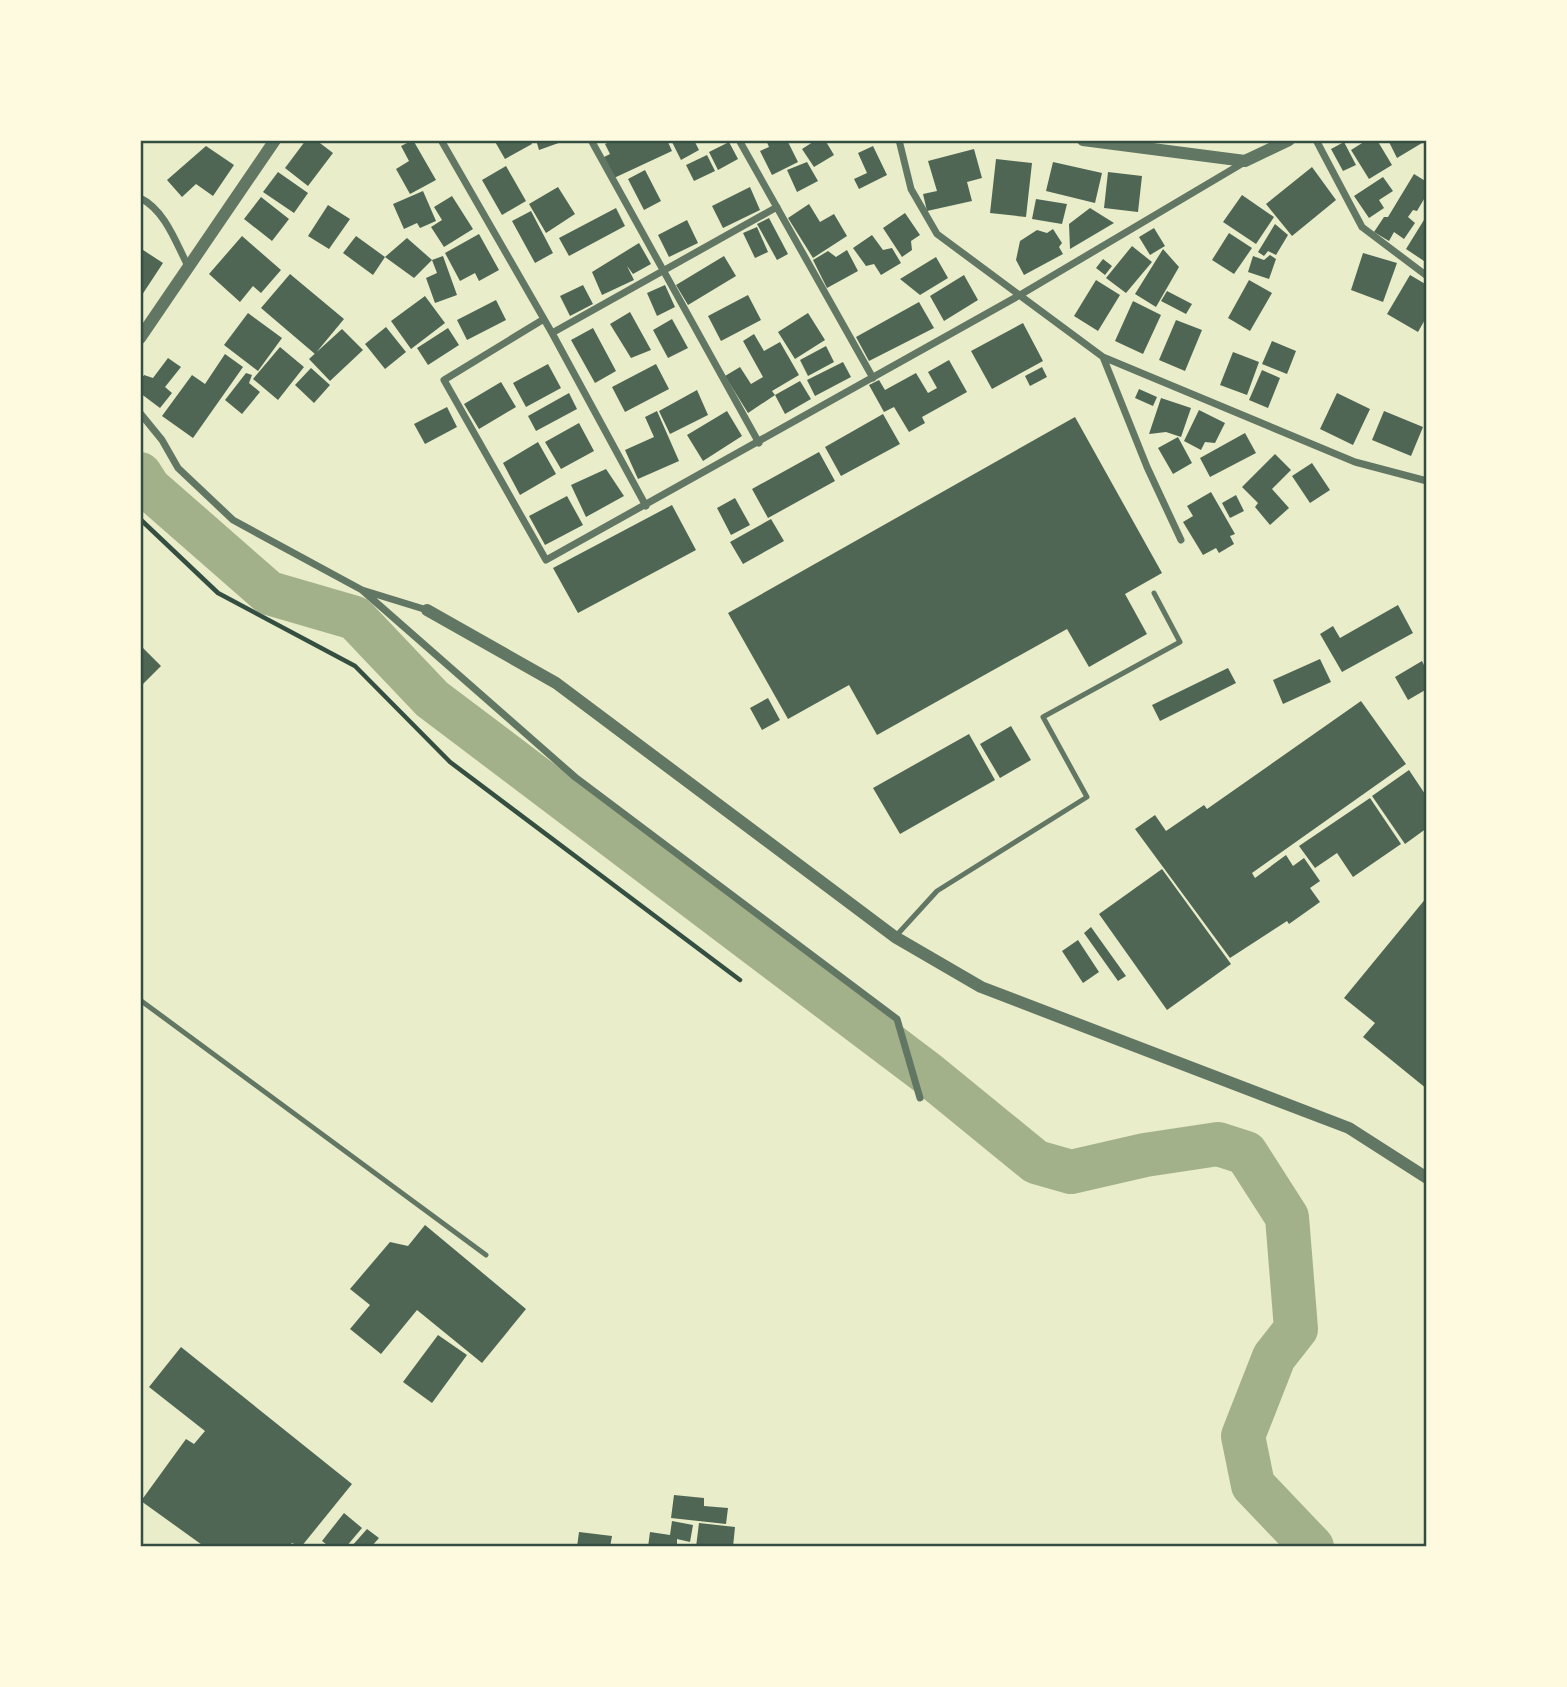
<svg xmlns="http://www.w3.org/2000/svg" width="1567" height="1687" font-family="'Libre Baskerville',serif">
<rect width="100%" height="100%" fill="#e9edc9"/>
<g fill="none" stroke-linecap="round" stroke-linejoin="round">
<path stroke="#a3b18a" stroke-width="44" d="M140,474L149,488L269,593L355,618L432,699L927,1073L1036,1162L1071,1172L1145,1155L1218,1144L1246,1153L1287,1217L1296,1329L1274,1357L1243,1436L1253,1485L1312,1547"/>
</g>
<path fill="#4f6655" d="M306,140H316L333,153L308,186L285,168Z
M413,140L436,180L410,194L396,169L409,161L401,146Z
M494,140H530L532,144L505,159Z
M536,140H567L539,150Z
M613,140H643L644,143L667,140L672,151L614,178L604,157L610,154L605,144Z
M671,140H694L699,150L681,160Z
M766,140H787L798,162L772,175L760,151L769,147Z
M816,140H825L834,155L814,167L802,149Z
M1367,140H1377L1392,165L1369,179L1351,150Z
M1388,140H1427L1397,158Z
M729,142L738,159L718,170L709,152Z
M1344,142L1356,165L1343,171L1331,149Z
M206,146L234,165L213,196L196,184L182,197L167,180Z
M873,146L887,175L859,189L854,179L867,173L858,153Z
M974,149L982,178L967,182L972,201L927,211L923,194L937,191L928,161Z
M707,155L715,171L694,181L686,165Z
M996,159L1032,163L1026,217L990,213Z
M807,162L818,181L797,192L787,170Z
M1053,162L1102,173L1095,203L1046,191Z
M506,166L526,201L502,215L482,180Z
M1312,167L1336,200L1292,236L1266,204Z
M645,170L661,201L644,210L628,179Z
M278,172L308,193L294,213L263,192Z
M1108,172L1142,176L1138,212L1104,208Z
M1414,174L1427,182V194L1417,211L1413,210L1408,217L1415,223L1404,239L1394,232L1389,241L1374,232L1384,217H1388Z
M1383,177L1393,191L1379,200L1384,208L1369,218L1354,196Z
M558,187L575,214L546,233L529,204Z
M750,187L760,210L723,228L712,206Z
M423,191L436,221L420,228L417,223L404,229L393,204Z
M1242,195L1274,217L1256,244L1223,222Z
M452,196L473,229L444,247L431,227L442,220L434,207Z
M261,197L289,219L272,241L244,219Z
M1036,199L1067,204L1062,224L1032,219Z
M809,204L820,222L834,214L847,236L813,258L788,218Z
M328,205L350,219L329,249L308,236Z
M616,208L625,226L569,256L559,238Z
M1090,208L1114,223L1070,249L1069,224Z
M531,211L553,253L535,263L512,221Z
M905,213L920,235L911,241L912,250L902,257L883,228Z
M1427,215V263L1406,249Z
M769,218L788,254L777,260L757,224Z
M687,220L698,243L669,257L658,235Z
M1275,224L1288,235L1276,255L1268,251L1264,256L1258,252Z
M757,227L768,252L755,258L743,233Z
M1154,228L1165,246L1150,255L1139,237Z
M1053,229L1062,243L1059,247L1063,254L1024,275L1016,260L1020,241L1037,230L1047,233Z
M1229,233L1252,248L1234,274L1212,260Z
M479,234L499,270L479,281L475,273L460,281L445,253Z
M872,235L883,250L892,248L901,263L881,275L874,264L866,266L853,248Z
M242,236L281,270L261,293L253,286L240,302L209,274Z
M356,236L385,257L373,275L343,253Z
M407,238L432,260L414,278L385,257Z
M639,243L651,264L633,274L627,266L634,280L602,295L592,272Z
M1132,246L1152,262L1126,293L1106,278Z
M140,248L163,263L140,298Z
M1163,249L1179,267L1156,307L1135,294Z
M847,250L858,271L827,288L813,260L828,251L836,257Z
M1363,253L1397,263L1383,302L1351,290Z
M1270,255L1276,259L1269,279L1248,272L1253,256L1264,260Z
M443,256L457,295L435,303L426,278L437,273L432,260Z
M724,256L736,276L688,305L676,285Z
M936,257L948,278L920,295L900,279Z
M1103,259L1112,266L1105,275L1096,268Z
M290,274L344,319L315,354L261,308Z
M964,275L978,300L944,321L930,296Z
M1410,275L1427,285V316L1418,332L1387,314Z
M1096,280L1120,295L1098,331L1074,316Z
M1249,280L1272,293L1250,331L1228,318Z
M583,285L593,304L570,316L560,296Z
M665,285L675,307L657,316L647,293Z
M1167,291L1192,304L1186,314L1161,301Z
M748,295L761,320L721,341L708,316Z
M425,296L445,323L411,349L391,321Z
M496,300L506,320L467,340L457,320Z
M1133,301L1161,315L1143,354L1115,341Z
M919,302L934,328L869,361L856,337Z
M630,312L651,350L631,358L610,324Z
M248,313L282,338L258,371L224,345Z
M808,313L825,340L795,359L778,332Z
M672,319L688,348L668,358L653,330Z
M1176,320L1202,330L1185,371L1159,360Z
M1023,323L1043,361L992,389L971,351Z
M386,327L406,352L385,369L365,344Z
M448,328L459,345L428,365L417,348Z
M593,328L616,371L595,383L571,340Z
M342,329L363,350L330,381L309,359Z
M754,334L764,351L780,342L799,375L772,391L775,395L748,413L725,376L740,367L751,384L763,377L743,341Z
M1272,341L1296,351L1287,374L1262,364Z
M826,346L834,362L808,376L800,360Z
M280,347L304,367L278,400L253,379Z
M1233,352L1259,362L1247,395L1220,385Z
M225,354L243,367L193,438L162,416L192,375L205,384Z
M168,358L181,367L165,387L172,393L160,408L140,393V381L144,375L153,378Z
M949,360L967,392L922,417L925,423L909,432L894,407L884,412L869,385L879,380L885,390L916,373L928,393L937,388L928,372Z
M843,362L851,377L815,396L807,380Z
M548,364L561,388L526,407L513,383Z
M656,364L669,389L625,412L612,387Z
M1042,367L1047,377L1030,386L1025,376Z
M311,368L330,385L314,403L295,385Z
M1262,370L1280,378L1268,408L1249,400Z
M246,373L252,375L249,383L260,392L242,414L225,400Z
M800,381L811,399L785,414L775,395Z
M501,382L516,407L479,429L464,404Z
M1139,389L1157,397L1153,406L1135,398Z
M697,390L708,415L670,434L659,411Z
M569,393L577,409L536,431L528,416Z
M1337,393L1370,409L1353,445L1320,429Z
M1161,398L1191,408L1181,437L1166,432L1149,434Z
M447,407L457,427L425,444L414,424Z
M1199,410L1225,423L1215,443L1205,442L1201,450L1184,441Z
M657,411L679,461L638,479L625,450L654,437L645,417Z
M727,411L742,436L703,461L687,435Z
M1384,411L1423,427L1411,456L1372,440Z
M883,414L900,444L841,476L825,447Z
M1075,417L1162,573L1125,594L1147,634L1089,667L1067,629L877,735L849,685L788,719L728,613Z
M579,423L594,451L561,469L545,442Z
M1245,433L1256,453L1210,477L1200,458Z
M1178,437L1192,463L1173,474L1158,448Z
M538,442L556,474L520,495L503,463Z
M819,452L835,481L768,518L752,489Z
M1275,454L1291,470L1272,489L1289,508L1270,525L1255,507L1258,503L1242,487Z
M1312,463L1330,490L1310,503L1292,476Z
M606,469L624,496L586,517L571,485Z
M1211,492L1235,534L1230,536L1234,544L1219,553L1216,548L1203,555L1183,522L1193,516L1187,506Z
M1236,495L1244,511L1230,518L1222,503Z
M567,496L583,525L545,545L529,516Z
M735,498L750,525L731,535L717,508Z
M672,505L696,550L578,613L553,568Z
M771,519L784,541L743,564L730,542Z
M1398,605L1413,633L1342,672L1320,634L1333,626L1340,638Z
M140,645L161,666L142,685L140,683Z
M1320,659L1331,682L1283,704L1273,680Z
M1422,661L1427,671V689L1408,700L1395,677Z
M1228,668L1236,683L1160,721L1152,705Z
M768,698L780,720L762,730L750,708Z
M1361,701L1406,764L1252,873L1255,878L1286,855L1293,866L1304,858L1320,881L1310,888L1320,902L1289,924L1287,921L1230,958L1135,829L1155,815L1166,831L1204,805L1207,809Z
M1011,726L1031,760L1000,778L980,744Z
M969,734L995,780L900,834L873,788Z
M1409,770L1427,797V828L1405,844L1372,796Z
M1370,798L1401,844L1353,877L1337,853L1315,868L1299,846Z
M1162,869L1231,964L1167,1010L1099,914Z
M1427,897V1089L1363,1037L1375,1023L1344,998Z
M1091,927L1126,976L1118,981L1084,933Z
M1078,940L1099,972L1083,983L1062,951Z
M425,1225L526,1309L482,1363L417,1310L381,1354L350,1329L370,1305L350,1289L390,1242L408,1246Z
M438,1335L467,1355L432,1403L403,1382Z
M181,1347L352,1484L301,1547L292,1543L288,1547H205L141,1501L186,1439L194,1444L205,1431L149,1387Z
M674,1495L704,1498V1506L728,1508L726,1524L671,1518Z
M344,1513L362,1528L346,1547H330L322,1541Z
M672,1521L693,1525L690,1542L677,1539V1547H648L650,1532L670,1535Z
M699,1523L735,1527L733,1547H696Z
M367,1529L379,1538L371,1547H351Z
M579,1532L612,1536L610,1547H577Z"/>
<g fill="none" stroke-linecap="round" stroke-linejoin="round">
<path stroke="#344e41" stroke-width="4.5" d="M140,519L218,593L355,666L450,762L740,980"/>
<path stroke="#617663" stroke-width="5" d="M895,937L937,891L1087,797L1043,717L1180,642L1154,593
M140,1000L486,1255"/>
<path stroke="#617663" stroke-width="7" d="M441,140L552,333L646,506
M591,140L759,443
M739,140L873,378
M899,140L911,189L937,234L1103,357L1355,462L1427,481
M1316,140L1362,227L1427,276
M140,198C165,210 176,243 188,266
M544,319L444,380L546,560L1020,295L1243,163
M552,333L777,207
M1103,357L1147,467L1181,540
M140,413L162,440L178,468L233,520L362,590L427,610
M362,590L575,777L897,1019L920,1098"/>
<path stroke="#617663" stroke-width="12" d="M1083,140L1245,161L1289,140
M140,338L275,140
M427,610L556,683L895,937L981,987L1349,1128L1427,1178"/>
</g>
<rect width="1567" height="1687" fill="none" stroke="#fefae0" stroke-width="284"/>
<rect x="142" y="142" width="1283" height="1403" fill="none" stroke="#344e41" stroke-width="2.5"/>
</svg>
